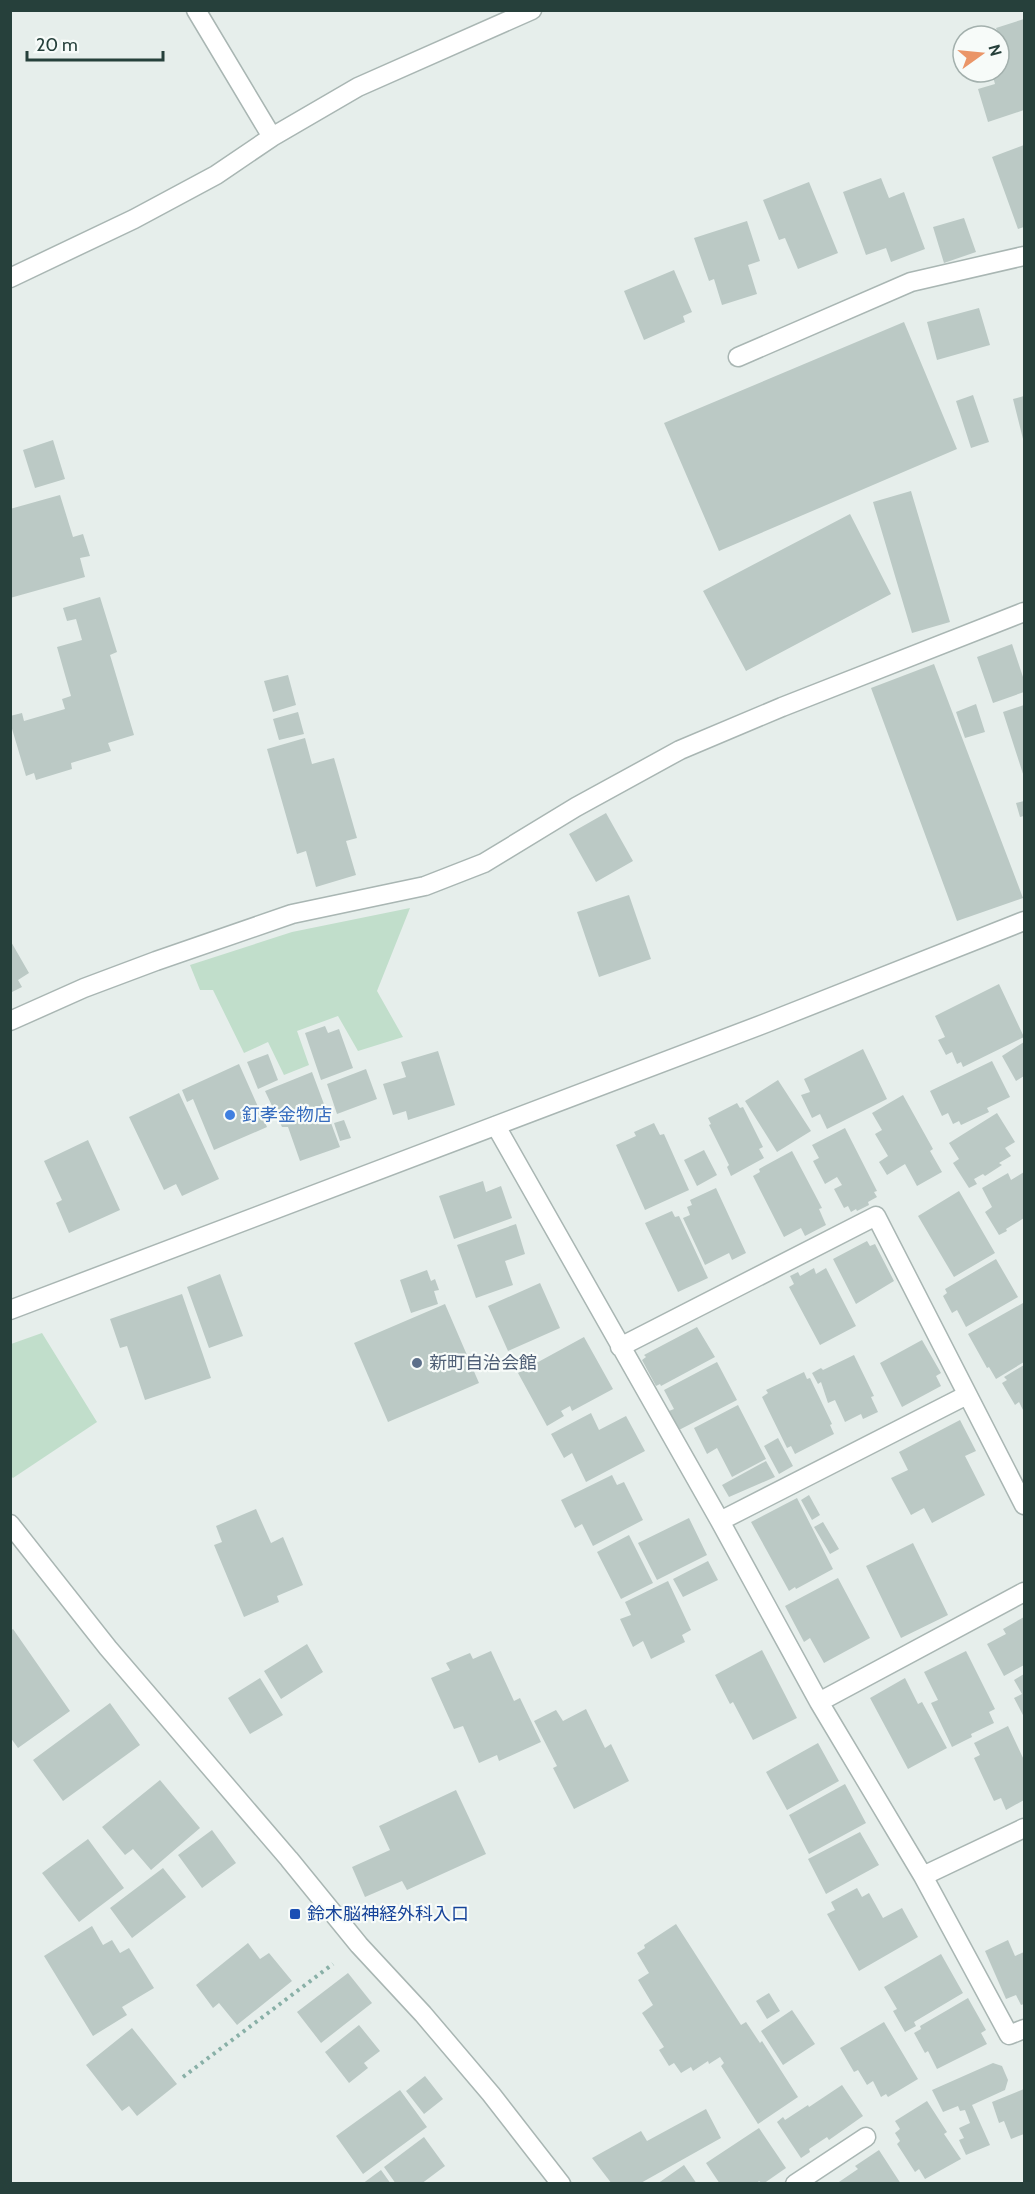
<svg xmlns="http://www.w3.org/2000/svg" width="1035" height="2194" font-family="Cabin,'Noto Sans JP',sans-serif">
<rect width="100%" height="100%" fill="#e6eeeb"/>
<path fill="#c1decb" d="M410,908L377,991L403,1037L358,1051L338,1016L297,1031L309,1065L284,1075L268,1042L244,1053L213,990H200L190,965L292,932Z
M42,1333L97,1422L13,1478L10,1475L11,1344Z"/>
<path fill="#bbc9c5" d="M1024,19V110L988,122L978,89L995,84L992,73L983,76L981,72H999V35L996,28Z
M1024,145V227L1018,229L992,157Z
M881,178L889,198L904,192L925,249L891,262L886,248L866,255L843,192Z
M809,182L838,253L798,269L785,238L779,240L763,200Z
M964,218L976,252L944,263L933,227Z
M747,221L760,261L748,265L757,294L722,305L714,279L709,281L694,238Z
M674,270L692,312L683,316L685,322L644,340L624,291Z
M979,308L990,345L937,360L927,322Z
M904,322L957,449L719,551L664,423Z
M973,395L989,442L971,448L956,401Z
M1024,396V443L1013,399Z
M53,440L65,479L35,488L23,450Z
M911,491L950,622L912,633L873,502Z
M60,495L73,537L83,534L90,556L80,558L85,577L10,598V509Z
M850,514L891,594L746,671L703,591Z
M100,597L117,652L110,655L134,735L108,743L111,751L71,763L72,769L36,780L34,773L26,776L10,722V716L22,713L24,721L65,709L62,699L71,696L57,647L82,640L76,619L67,621L63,608Z
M1012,644L1024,680V692L993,703L977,657Z
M934,664L1023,898L957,921L871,688Z
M288,675L296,705L273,712L264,681Z
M976,704L985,732L965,738L956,712Z
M1024,705V777L1003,712Z
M298,712L304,734L279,740L273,719Z
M305,738L312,764L334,758L357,838L346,841L356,875L316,887L306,851L297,854L267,749Z
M1024,801V816L1020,817L1016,803Z
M606,813L633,861L596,882L569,834Z
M629,895L651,959L599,977L577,912Z
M10,940L29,973L18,980L22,987L10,993Z
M999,984L1024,1037L963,1067L961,1062L957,1064L952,1052L946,1055L938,1040L945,1037L935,1016Z
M325,1026L328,1033L339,1029L353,1068L321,1080L305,1033Z
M1024,1042V1076L1016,1081L1002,1056Z
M863,1049L887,1099L827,1129L820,1114L812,1118L801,1095L810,1092L804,1079Z
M438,1051L455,1105L408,1120L406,1111L393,1115L383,1084L406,1077L401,1062Z
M268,1054L278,1080L258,1089L247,1062Z
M992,1061L1010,1097L987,1108L989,1112L961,1125L959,1121L953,1124L948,1113L942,1116L930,1091Z
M239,1064L267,1127L214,1150L193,1099L187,1102L182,1090Z
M366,1069L377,1099L337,1114L327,1084Z
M312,1072L340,1147L300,1161L288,1127H282L265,1091Z
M778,1080L811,1131L777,1152L745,1101Z
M179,1093L219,1179L182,1196L176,1184L164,1190L129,1117Z
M903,1095L933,1149L930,1151L942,1172L917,1186L905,1164L887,1175L879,1162L888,1156L875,1134L882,1130L872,1113Z
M737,1103L740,1108L743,1107L763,1147L759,1149L764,1158L731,1176L727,1167L729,1165L709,1125L711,1124L708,1118Z
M997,1113L1015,1142L1005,1148L1011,1156L999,1163L1002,1165L985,1176L983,1174L974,1179L977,1184L969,1188L953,1163L959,1159L949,1143Z
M344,1120L351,1138L340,1141L334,1123Z
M654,1123L660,1135L664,1134L689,1190L645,1210L616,1145L636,1136L634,1132Z
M845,1128L877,1191L874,1192L877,1197L868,1202L869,1205L857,1211L856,1209L851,1212L848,1206L844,1208L834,1189L842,1185L837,1177L825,1184L813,1161L819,1158L812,1145Z
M88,1140L120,1210L69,1233L56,1203L62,1200L44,1161Z
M704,1150L717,1175L697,1186L684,1160Z
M792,1151L822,1208L819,1209L826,1225L805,1236L801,1228L784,1237L753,1176L760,1172L759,1169Z
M1024,1172V1218L1006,1229L1007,1231L999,1235L985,1212L992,1207L982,1188L1008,1173L1011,1180Z
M483,1181L486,1192L501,1186L512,1218L454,1239L439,1196Z
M716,1188L746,1253L732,1260L729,1253L705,1265L683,1218L690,1215L687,1207L692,1205L690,1200Z
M959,1191L995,1253L954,1277L918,1216Z
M672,1211L675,1217L679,1216L708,1278L678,1292L645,1223Z
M516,1224L525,1254L505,1261L513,1285L476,1298L457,1245Z
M867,1241L870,1246L875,1244L894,1281L856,1304L833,1259Z
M996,1259L1018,1297L966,1327L957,1310L952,1313L943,1296L947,1293L945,1289Z
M814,1268L816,1274L826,1268L856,1326L820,1345L789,1287L794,1284L790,1276L798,1272L800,1276Z
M427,1270L431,1281L435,1279L439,1290L434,1291L438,1304L411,1313L400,1280Z
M220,1274L243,1336L209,1348L187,1287Z
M540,1283L560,1328L508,1351L488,1306Z
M182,1294L211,1378L145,1400L127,1346L120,1348L110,1319Z
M1023,1303L1024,1306V1362L996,1379L989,1367L987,1368L968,1334Z
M445,1304L479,1383L388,1422L354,1343Z
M697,1327L715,1357L661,1386L660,1384L656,1386L642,1360L646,1357L644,1355Z
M584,1337L613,1389L572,1411L570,1406L561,1411L564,1416L547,1426L518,1373Z
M922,1340L941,1373L936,1376L941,1386L902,1407L880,1363Z
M854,1355L874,1396L871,1397L878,1412L863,1419L861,1414L845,1422L835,1400L828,1403L821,1382L818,1384L812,1373L821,1368L823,1370Z
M717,1362L737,1400L679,1430L669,1411L674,1409L664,1390Z
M1024,1365V1412L1019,1402L1015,1405L1002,1383L1007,1380L1004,1377Z
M804,1372L807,1379L810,1378L832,1424L830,1425L834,1434L795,1454L791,1446L787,1448L762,1397L768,1393L766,1390Z
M738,1405L766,1459L732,1477L717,1448L707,1454L694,1428Z
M591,1413L599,1430L626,1416L645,1451L586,1482L572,1453L564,1458L551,1434Z
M960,1420L976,1451L965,1456L985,1495L932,1523L924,1508L911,1515L891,1478L908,1470L899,1452Z
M778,1438L793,1466L779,1474L764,1446Z
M766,1461L775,1477L729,1497L722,1485Z
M612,1475L617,1485L624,1482L643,1520L593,1546L582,1524L575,1528L561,1500Z
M809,1495L820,1515L812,1520L801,1500Z
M797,1498L833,1569L796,1589L795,1587L789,1591L751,1522Z
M256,1509L271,1543L283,1537L303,1585L277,1596L279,1602L244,1617L214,1545L222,1542L216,1526Z
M689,1518L707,1555L657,1580L638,1543Z
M823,1522L839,1549L830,1554L814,1527Z
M629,1535L653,1583L621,1599L597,1552Z
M913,1543L948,1615L901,1638L866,1566Z
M708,1561L718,1580L683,1597L673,1579Z
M838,1578L870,1638L824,1663L810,1638L804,1642L785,1606Z
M668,1581L691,1630L682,1635L685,1642L651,1659L643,1641L633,1647L620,1619L631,1615L625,1602Z
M1024,1617V1665L1004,1676L987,1644L1006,1634L1003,1629Z
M13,1629L70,1711L18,1748L10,1737V1631Z
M307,1644L323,1672L281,1699L264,1671Z
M762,1650L797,1718L753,1740L733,1702L730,1704L715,1675Z
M491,1651L514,1701L520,1698L541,1742L499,1761L497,1755L479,1763L463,1726L454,1729L431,1678L450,1670L446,1663L470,1653L473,1659Z
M966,1651L995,1709L989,1712L994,1723L971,1734L972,1737L952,1747L931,1703L938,1700L924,1672Z
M1024,1674V1717L1014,1698L1022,1694L1014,1680Z
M260,1678L283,1715L250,1734L228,1698Z
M905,1678L918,1704L922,1702L947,1748L908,1769L870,1698Z
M110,1703L140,1745L63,1801L33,1760Z
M586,1709L605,1748L611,1744L629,1781L574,1809L553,1768L557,1766L534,1721L556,1710L563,1721Z
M1008,1726L1024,1760V1800L1006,1810L1001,1798L994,1801L974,1758L980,1755L974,1743Z
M818,1743L839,1781L787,1810L766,1772Z
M160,1780L200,1828L151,1870L133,1849L125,1855L102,1827Z
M845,1784L866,1823L809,1854L789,1815Z
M456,1790L486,1854L407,1890L402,1881L365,1897L352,1867L390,1850L379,1826Z
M212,1830L236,1863L202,1888L178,1855Z
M860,1832L879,1865L826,1894L808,1859Z
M88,1839L124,1888L79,1922L42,1873Z
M163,1868L186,1897L132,1938L110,1908Z
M857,1888L862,1897L869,1893L883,1918L902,1908L918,1937L859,1971L827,1914L835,1910L831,1902Z
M676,1924L741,2025L746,2022L760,2043L762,2041L798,2097L758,2124L721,2066L724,2063L720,2057L709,2064L708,2061L693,2071L691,2067L681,2073L674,2063L669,2066L659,2050L664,2047L642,2013L653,2005L638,1980L649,1973L637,1953L645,1948L644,1945Z
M92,1926L103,1945L112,1940L120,1953L129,1948L154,1988L122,2007L127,2015L93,2036L44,1956Z
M1008,1940L1015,1956L1024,1952V2004L1021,2005L1016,1995L1006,1999L985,1951Z
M248,1943L260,1959L269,1953L292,1981L237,2025L219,2003L213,2008L196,1985Z
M941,1954L963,1993L914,2022L916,2026L905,2032L893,2011L897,2009L884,1987Z
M348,1973L372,2003L321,2043L297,2012Z
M769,1993L780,2011L767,2019L756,2001Z
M968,1998L986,2030L981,2033L987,2044L937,2069L928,2051L925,2053L914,2033L921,2029L920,2026Z
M792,2010L815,2044L783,2065L761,2031Z
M884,2022L918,2079L888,2097L886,2094L881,2097L873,2081L867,2085L858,2070L854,2072L840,2048Z
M359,2025L380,2051L364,2063L368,2068L349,2083L325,2052Z
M132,2028L177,2084L137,2116L129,2106L122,2111L86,2065Z
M993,2063L1002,2066L1008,2080L1005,2090L972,2105L990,2145L966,2155L959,2140L964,2138L959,2128L970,2123L965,2110L960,2111L958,2106L943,2112L932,2090Z
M425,2076L443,2099L424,2114L406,2091Z
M842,2085L863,2116L829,2140L827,2137L809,2149L810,2152L801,2158L777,2122L783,2117L785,2120L808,2105L809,2107Z
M1024,2089V2134L1011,2139L1004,2121L999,2123L992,2102Z
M400,2090L427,2127L363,2174L336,2136Z
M927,2101L947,2132L944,2134L961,2159L925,2179L919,2169L915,2172L897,2144L900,2141L895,2133L900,2129L895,2121Z
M706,2109L721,2138L639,2184H612L592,2158L641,2131L647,2141Z
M759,2128L786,2168L763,2184L759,2181L756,2184H720L706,2163Z
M424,2137L445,2166L421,2184H396L384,2167Z
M879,2150L901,2184H836L858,2169L855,2166Z
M684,2165L697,2184H657Z
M381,2170L391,2184H362Z"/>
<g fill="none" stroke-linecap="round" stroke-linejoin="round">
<g stroke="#a9b6b3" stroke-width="21">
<path id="service" d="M738,357L911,282L1024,256
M795,2184L866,2137"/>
</g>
<g stroke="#a9b6b3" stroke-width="21">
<path id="minor" d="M196,10L272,137
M10,278L134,219L216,175L272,137L358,87L532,10
M10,1021L84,988L156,961L292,914L425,886L484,863L576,807L680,750L782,707L1024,612
M496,1126L720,1521L819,1702L923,1876L1009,2035L1024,2029
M620,1347L876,1216L1024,1505
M720,1521L967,1395
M819,1702L1024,1592
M923,1876L1024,1828"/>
</g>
<g stroke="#a9b6b3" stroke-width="21">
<path id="tertiary" d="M10,1310L766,1023L1024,921
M10,1524L108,1648L289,1859L359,1945L423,2014L491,2094L561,2184"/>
</g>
<path stroke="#89b0a7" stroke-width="4" stroke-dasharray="3 4.5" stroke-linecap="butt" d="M183,2077L333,1964"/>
<use href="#service" stroke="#fff" stroke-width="18"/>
<use href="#minor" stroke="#fff" stroke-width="18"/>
<use href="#tertiary" stroke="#fff" stroke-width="18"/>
</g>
<circle fill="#3f7fe0" stroke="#f7fbf9" stroke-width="2" cx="230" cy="1115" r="6"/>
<circle fill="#5c6f8a" stroke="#f7fbf9" stroke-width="2" cx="417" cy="1363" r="6"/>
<rect fill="#1a4fb4" stroke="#f7fbf9" stroke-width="2" x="289" y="1908" width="12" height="12" rx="3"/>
<g text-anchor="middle" stroke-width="4.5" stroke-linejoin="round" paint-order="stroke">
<g font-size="18" fill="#366cbe" stroke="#f7fbf9" text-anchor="start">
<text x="242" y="1121">釘孝金物店</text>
</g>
<g font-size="18" fill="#4e5e75" stroke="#f7fbf9" text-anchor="start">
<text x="429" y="1369">新町自治会館</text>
</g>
<g font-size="18" fill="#164399" stroke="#f7fbf9" text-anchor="start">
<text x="307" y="1920">鈴木脳神経外科入口</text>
</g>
</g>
<rect width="1035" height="2194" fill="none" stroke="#26403b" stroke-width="24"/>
<g transform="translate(981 54) rotate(75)"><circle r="28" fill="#f7fbf9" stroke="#a3b0ad" stroke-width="1.5"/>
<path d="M0-4.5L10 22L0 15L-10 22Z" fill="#ea9568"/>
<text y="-9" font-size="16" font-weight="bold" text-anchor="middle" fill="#26403b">N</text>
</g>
<path d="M27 51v9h136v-9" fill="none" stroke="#26403b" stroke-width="3"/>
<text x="36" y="51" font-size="18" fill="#26403b" stroke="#f7fbf9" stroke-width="4.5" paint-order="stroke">20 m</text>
</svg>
